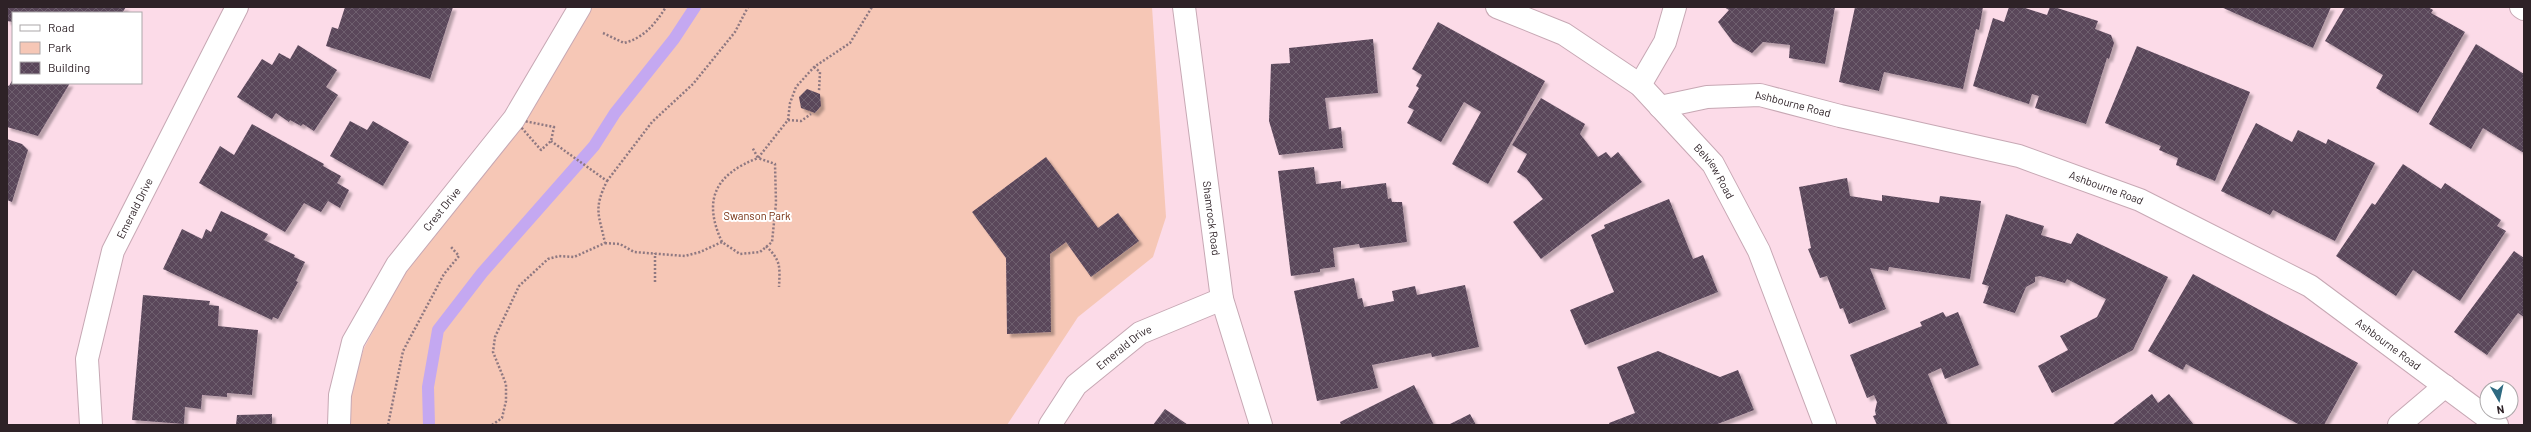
<svg xmlns="http://www.w3.org/2000/svg" width="2531" height="432" font-family="Barlow,sans-serif">
<defs>
<pattern id="building-cross-hatch" width="8" height="8" patternUnits="userSpaceOnUse"><rect width="8" height="8" fill="#5a465a"/><path d="M0 0l8 8M0 8l8-8" fill="none" stroke="#6e5e6e"/></pattern>
<filter id="shadow"><feDropShadow dx="3.5" dy="3.5" stdDeviation="1" flood-color="#0004"/></filter>
</defs>
<rect width="100%" height="100%" fill="#fcdbe8"/>
<path fill="#f6c7b6" d="M591,7H1152L1166,217L1153,257L1078,317L1007,425H347L348,399L364,348L405,272L521,124L579,31Z"/>
<g fill="none" stroke-linecap="round" stroke-linejoin="round">
<path stroke="#c4a8f1" stroke-width="12" d="M429,425L428,387L438,330L482,273L594,146L615,113L674,39L695,7"/>
</g>
<path fill="url(#building-cross-hatch)" filter="url(#shadow)" d="M7,7H126L122,13H13V22L7,21Z
M345,7H453L430,79L326,46L332,27L338,29Z
M1724,7H1835L1825,64L1789,58L1790,45L1763,42L1752,53L1733,42L1718,22L1729,10Z
M1855,7H1983L1979,30L1976,29L1963,89L1884,72L1879,91L1839,82Z
M2009,7H2022L2047,15L2050,7H2054L2098,21L2095,29L2111,35L2114,43L2109,59L2107,58L2086,124L2035,108L2039,96L2032,94L2029,104L1973,86L1993,18L2004,22Z
M2221,7H2331L2313,48Z
M2345,7H2428L2433,10L2431,13L2465,32L2418,113L2376,88L2383,75L2325,41Z
M1438,22L1545,81L1488,184L1452,164L1481,112L1464,102L1441,142L1407,123L1414,110L1408,107L1419,88L1416,86L1422,75L1412,69Z
M1373,39L1378,93L1325,98L1329,129L1341,127L1343,148L1279,155L1269,121L1271,64L1290,63L1289,48Z
M2476,44L2524,74V153L2483,128L2471,149L2429,124Z
M298,45L337,70L326,87L338,95L314,131L303,124L301,126L290,120L289,122L276,113L272,119L237,97L262,59L272,65L279,53L290,59Z
M2137,46L2250,92L2215,181L2176,165L2178,158L2159,150L2161,146L2105,123Z
M13,79V83H70L38,136L7,127V85L9,86Z
M807,89L820,94L821,106L815,113L801,108L799,97Z
M1541,98L1585,124L1580,134L1598,157L1606,152L1611,158L1618,152L1642,182L1541,259L1513,222L1543,199L1526,178L1517,172L1527,154L1512,145Z
M350,121L367,130L373,121L409,142L383,186L330,156Z
M2256,123L2292,142L2298,130L2326,144L2328,139L2375,163L2335,241L2273,210L2270,215L2221,191Z
M252,124L324,164L323,166L341,176L337,183L349,190L340,208L328,201L321,212L304,203L285,232L199,183L220,146L234,155Z
M7,139L22,144L28,150L12,202L7,200Z
M1046,157L1098,228L1118,213L1139,241L1091,277L1066,242L1050,254L1051,332L1007,334L1006,258L972,212Z
M2403,164L2441,189L2445,183L2501,220L2497,226L2506,231L2460,301L2413,270L2396,296L2336,256L2372,203L2375,205Z
M1314,167L1316,184L1341,181V189L1386,183L1388,199L1391,198L1392,202H1402L1407,242L1360,248L1359,244L1333,248L1335,267L1320,269V272L1291,276L1278,171Z
M1847,178L1850,196L1882,201V195L1939,203L1940,196L1981,201L1970,279L1889,267L1888,271L1870,268L1886,309L1849,324L1843,308L1840,309L1827,276L1820,278L1808,249L1811,248L1799,187Z
M1669,199L1693,259L1703,255L1718,292L1585,345L1570,310L1614,292L1591,235L1605,228L1604,225Z
M221,211L268,234L264,240L295,255L294,257L305,262L296,281L298,282L278,319L273,317L272,320L163,269L182,229L202,239L206,229L211,232Z
M2006,214L2044,226L2041,235L2071,244L2077,233L2168,277L2133,350L2052,393L2038,366L2068,350L2060,336L2097,317L2106,299L2067,279L2065,283L2040,276L2035,277V282L2026,287L2015,313L1983,303L1989,286L1982,284Z
M2514,251L2524,258V317L2518,313L2487,355L2454,332Z
M2193,274L2358,363L2324,425H2300L2186,364L2183,370L2148,351Z
M1354,278L1358,299L1362,298L1364,307L1394,301L1392,291L1415,286L1417,295L1465,285L1479,347L1432,357L1431,353L1372,365L1378,388L1317,401L1294,291Z
M143,295L210,301L209,305L219,306L218,326L258,330L252,395L227,393V397L202,395L201,409L185,407L184,424L132,420Z
M1943,312L1946,317L1958,312L1979,365L1945,379L1941,368L1928,374L1948,425H1877L1873,416L1876,415L1875,411L1877,402L1874,395L1867,398L1850,355L1922,326L1920,322Z
M1658,351L1720,377L1738,370L1754,410L1715,425H1610L1609,423L1635,413L1617,367Z
M1414,385L1434,425H1341L1340,422Z
M2152,394L2158,403L2169,394L2194,425H2112Z
M1165,409L1188,425H1153Z
M272,414V425H236L237,415Z
M1470,414L1476,425H1448Z"/>
<g fill="none" stroke-linecap="round" stroke-linejoin="round">
<g stroke="#c7a8b4" stroke-width="24">
<g id="minor">
<path id="s1" d="M1184,7L1222,299L1261,425"/>
<path id="s2" d="M1497,7L1564,34L1640,85L1713,164L1759,251L1825,425"/>
<path d="M2521,7L2524,9"/>
<path d="M1640,85L1665,42L1675,7"/>
<path id="s3" d="M1660,107L1707,97L1760,95L1840,116L2019,156L2140,200L2310,286L2497,425"/>
<path id="s4" d="M91,425L87,359L113,251L237,7"/>
<path id="s5" d="M339,425L340,395L353,342L397,265L514,119L580,7"/>
<path id="s6" d="M1050,425L1076,385L1140,333L1222,299"/>
<path d="M2399,425L2445,386"/>
</g>
</g>
<path stroke="#8e7881" stroke-width="2.5" stroke-dasharray="2 2" stroke-linecap="butt" d="M603,33L624,43C644,38 655,24 666,7
M814,67L820,72L819,91
M514,119L554,127L551,141L541,150Z
M788,120L801,121L811,114
M607,181L652,122L693,84L735,32L748,7
M722,242C702,199 716,174 758,158L752,147
M605,243L620,244L634,252L685,256L700,252L722,242L740,254L760,252L772,242L776,203L775,164L758,158L788,120L790,103L796,87L814,67L850,43L872,7
M766,246C781,261 780,266 779,287
M655,282V253
M388,425L403,351L444,274L459,256L451,247
M492,425L502,418L506,401V384L493,352L495,337L519,286L548,259L559,256L574,257L605,243C599,214 593,210 607,181L551,141"/>
<use href="#minor" stroke="#fff" stroke-width="22"/>
</g>
<g text-anchor="middle" stroke-width="4" stroke-linejoin="round" paint-order="stroke">
<g font-size="11" fill="#2e2227" stroke="#fff">
<text dy="4" stroke="none"><textPath href="#s3" startOffset="135">Ashbourne Road</textPath></text>
<text dy="4" stroke="none"><textPath href="#s2" startOffset="278">Belview Road</textPath></text>
<text dy="4" stroke="none"><textPath href="#s3" startOffset="460">Ashbourne Road</textPath></text>
<text dy="4" stroke="none"><textPath href="#s4" startOffset="225">Emerald Drive</textPath></text>
<text dy="4" stroke="none"><textPath href="#s5" startOffset="245">Crest Drive</textPath></text>
<text dy="4" stroke="none"><textPath href="#s1" startOffset="213">Shamrock Road</textPath></text>
<text dy="4" stroke="none"><textPath href="#s3" startOffset="784">Ashbourne Road</textPath></text>
<text dy="4" stroke="none"><textPath href="#s6" startOffset="109">Emerald Drive</textPath></text>
</g>
<g font-size="11" fill="#742c0c" stroke="#fff">
<text x="757" y="220">Swanson Park</text>
</g>
</g>
<rect width="2531" height="432" fill="none" stroke="#2e2227" stroke-width="16"/>
<rect x="12" y="12" width="130" height="72" fill="#ffffff" stroke="#aba7a9"/>
<rect x="20" y="25" width="20" height="6" fill="#ffffff" stroke="#aba7a9"/>
<text x="48" y="32" font-size="12" fill="#2e2227">Road</text>
<rect x="20" y="42" width="20" height="12" fill="#f6c7b6" stroke="#aba7a9"/>
<text x="48" y="52" font-size="12" fill="#2e2227">Park</text>
<rect x="20" y="62" width="20" height="12" fill="url(#building-cross-hatch)" stroke="#aba7a9"/>
<text x="48" y="72" font-size="12" fill="#2e2227">Building</text>
<g transform="translate(2499 400) rotate(171)"><circle r="19" fill="#ffffff" stroke="#aba7a9"/>
<path d="M0-3L7 15L0 10L-7 15Z" fill="#2e6a81"/>
<text y="-6" font-size="11" font-weight="bold" text-anchor="middle" fill="#2e2227">N</text>
</g>
</svg>
